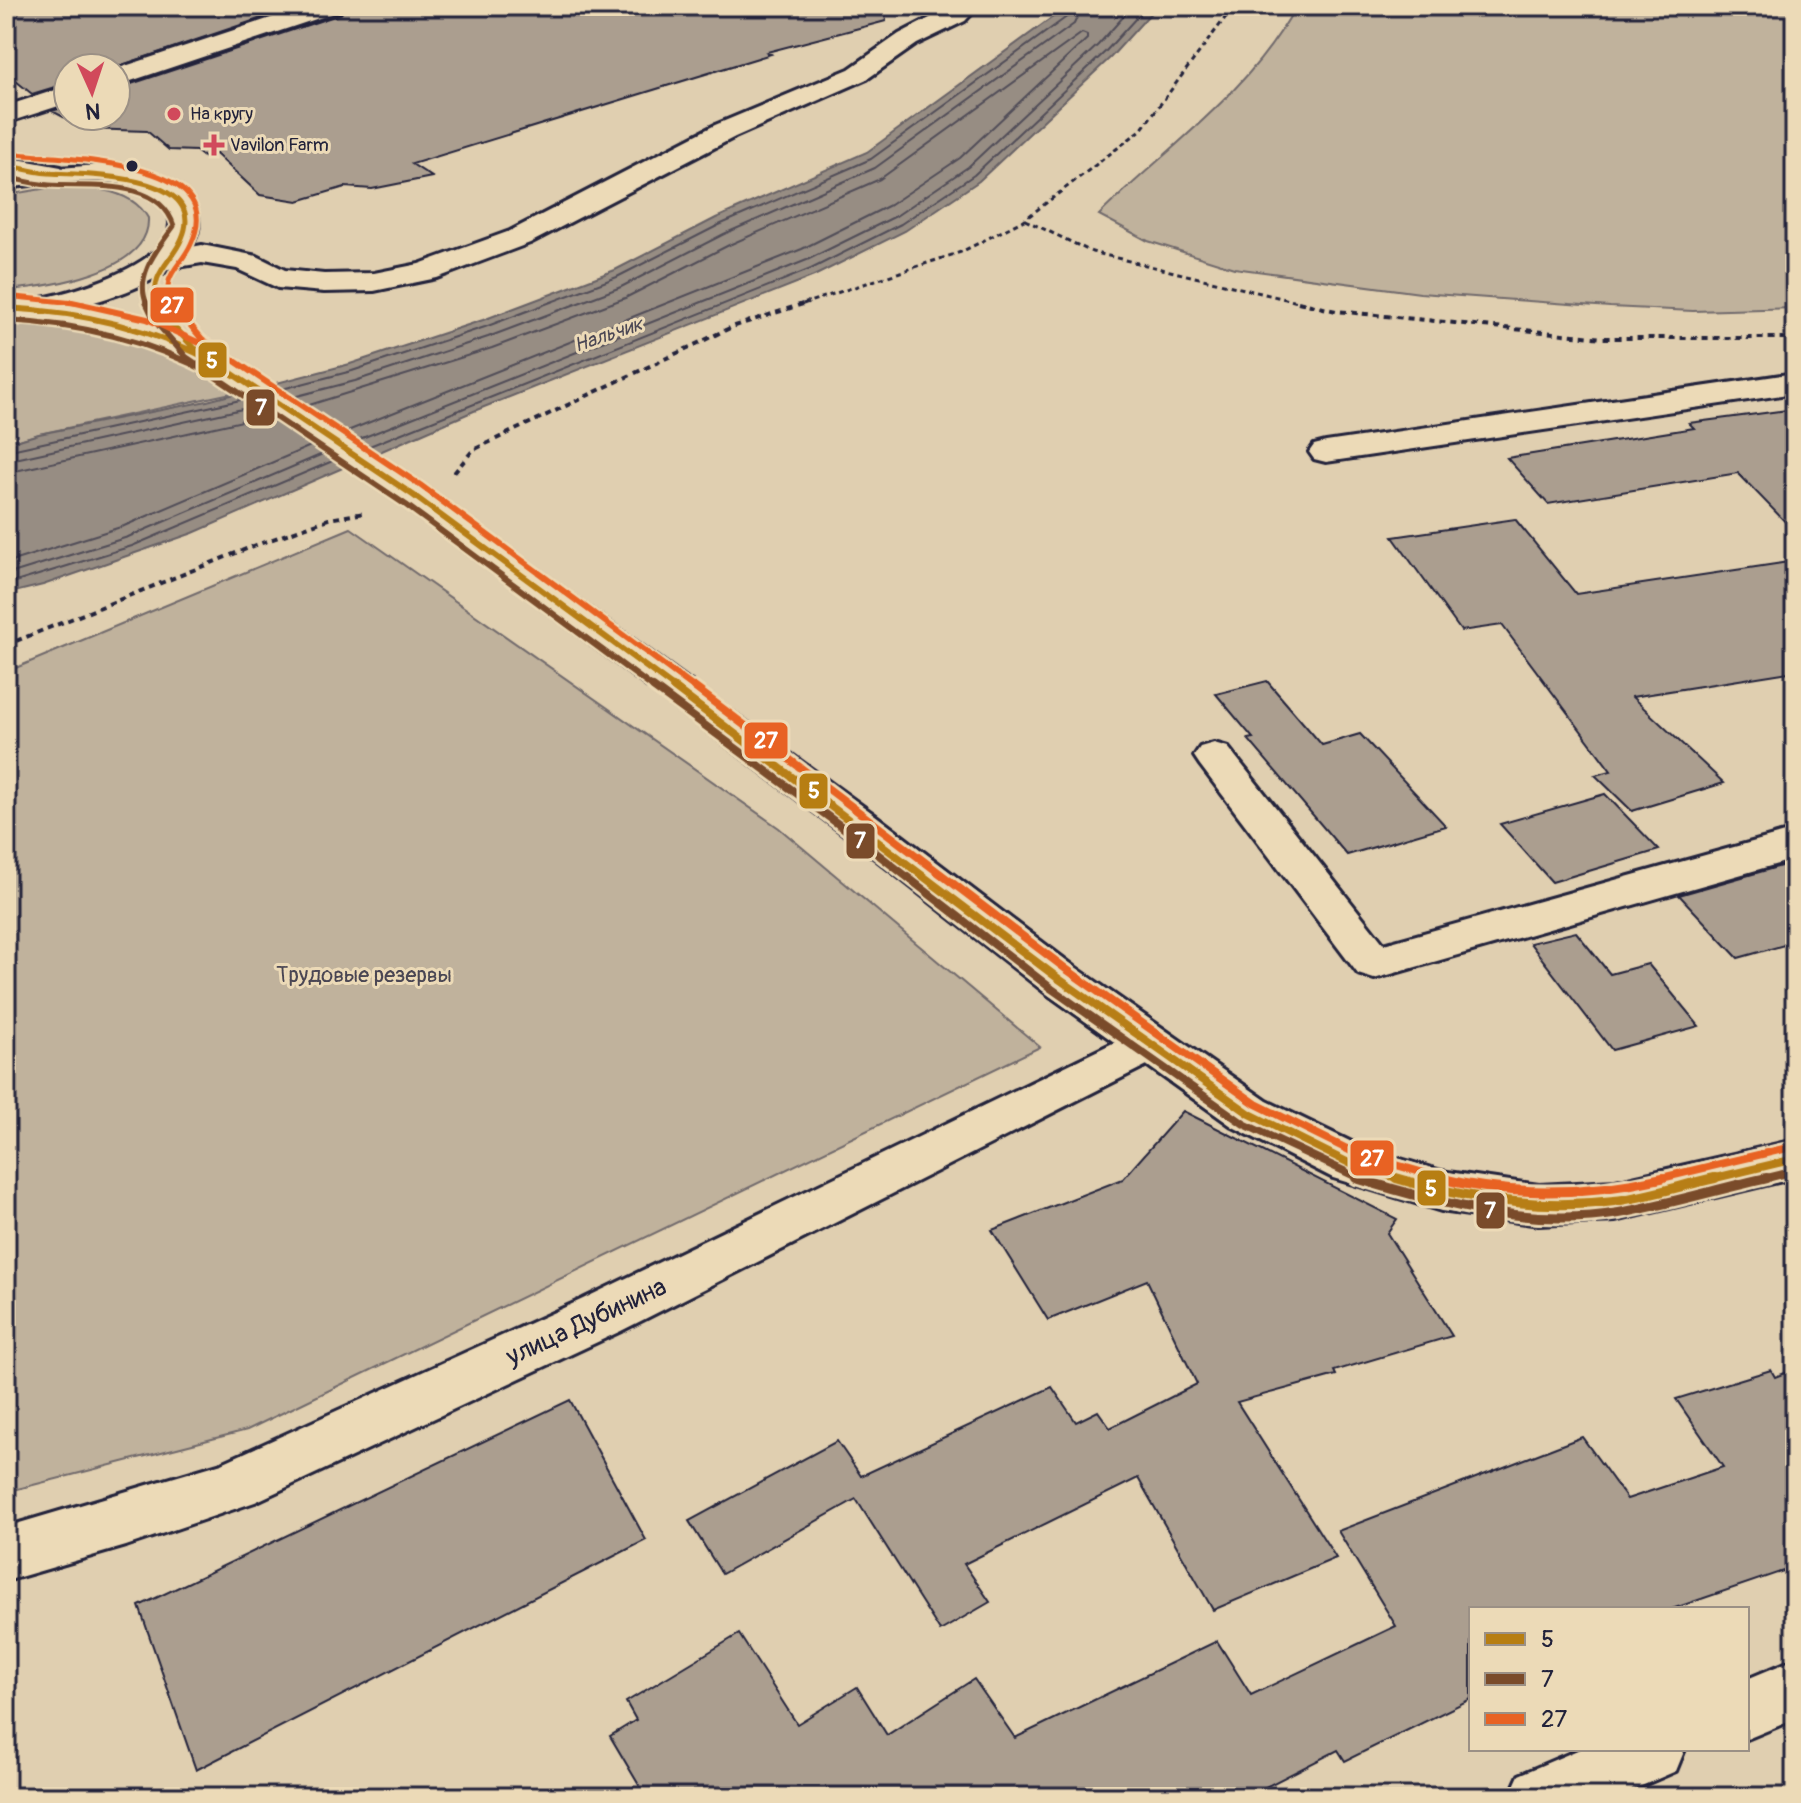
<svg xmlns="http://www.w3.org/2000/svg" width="1801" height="1803" font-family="Pangolin,sans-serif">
<rect width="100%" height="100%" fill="#e0cfb0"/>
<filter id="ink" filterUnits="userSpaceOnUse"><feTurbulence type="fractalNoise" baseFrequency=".0125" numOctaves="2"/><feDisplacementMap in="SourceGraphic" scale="16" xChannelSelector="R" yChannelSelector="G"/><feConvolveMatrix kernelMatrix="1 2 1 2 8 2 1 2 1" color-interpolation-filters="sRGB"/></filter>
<g filter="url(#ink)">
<path fill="#c0b29c" stroke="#716a6c" stroke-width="2" d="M1296,6H1795V308L1693,311L1610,307L1420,293L1234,268L1148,241L1099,215C1167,148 1250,92 1296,6Z
M48,188C81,187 130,185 148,218C151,273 45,287 6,290V195Z
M6,308L126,323L255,388L39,434L6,444Z
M351,528L779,828L1040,1047L247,1430L6,1492V672Z"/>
<path fill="#978d83" stroke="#686266" stroke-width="2" d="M1068,6H1157L1111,57L979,181L905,231L814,276L474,411L193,533L43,585L6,594V444L39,434L207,401L350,364L483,320L615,270L716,218L867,152Z"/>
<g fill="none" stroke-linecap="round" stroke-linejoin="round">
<path stroke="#514d58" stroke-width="2" d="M282,389L352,371L485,327L617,277L719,225L871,159L1068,16L1071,6
M293,397L355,381L488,337L621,287L724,234L875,168L1074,24L1082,6
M306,406L492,348L625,298L729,245L880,179L1082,33L1087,35V39L960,158L890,205L802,249L345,432
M357,440L807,260L896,216L968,167L1098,45L1133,6
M367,447L811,269L901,224L974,175L1105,52L1147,6
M6,451L245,399
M6,461L256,406
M6,473L270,415
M6,563L124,526L313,445
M6,575L128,537L325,453
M6,585L132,546L335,460"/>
</g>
<path fill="#ab9e8f" stroke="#22223b" stroke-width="2" d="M6,6H297L113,68H68V83L32,94L6,73Z
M346,6H884L886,21L767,52L771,54L412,164L432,177L372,189L345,187L298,201L260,195L216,154L205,158L196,151L169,150L147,131L86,129L52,111L68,106V116H116V89L341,14Z
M1795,409V532L1738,473L1548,504L1507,458L1694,428L1689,423Z
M1515,519L1576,594L1795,561V671L1632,697L1724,783L1632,811L1595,775L1611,771L1502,625L1461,631L1393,537Z
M1267,681L1322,745L1360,734L1446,826L1347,855L1248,739L1253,738L1216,694Z
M1605,794L1659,850L1552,882L1500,824Z
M1795,862V942L1738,958L1679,895Z
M1576,932L1610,974L1648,964L1699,1026L1612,1050L1530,943Z
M1183,1111L1397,1219L1387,1233L1452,1336L1334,1371L1336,1375L1237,1402L1336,1558L1213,1610L1138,1478L964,1564L990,1602L940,1631L856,1499L722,1574L689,1521L837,1441L861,1476L1052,1387L1076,1422L1098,1411L1110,1428L1197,1384L1147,1280L1048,1320L992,1230L1123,1179Z
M1795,1369V1567L1672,1609H1471V1699L1345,1761L1338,1750L1246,1797H646L610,1736L636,1720L626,1702L739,1634L797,1724L857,1687L887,1735L974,1679L1015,1738L1217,1641L1251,1695L1396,1626L1338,1531L1582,1437L1627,1499L1723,1467L1676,1399L1771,1370L1775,1377Z
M570,1400L646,1540L196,1770L139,1606Z"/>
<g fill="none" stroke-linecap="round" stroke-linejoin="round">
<g stroke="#22223b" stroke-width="6">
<path id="minor" d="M307,6H343L340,11L116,86V69Z
M953,6H979L965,21L917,44L867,79L735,137L530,243L437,278L374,291L324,292L278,288L237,269L202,263L160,270L149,267L145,261L149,255L202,245L257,256L285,270L324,274L374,273L419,264L510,231L715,125L849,69L899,34Z
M68,86V103L6,123V106Z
M6,157L61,167L65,173L61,179L51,181L6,173Z
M1795,373V393L1326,462L1314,459L1309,452L1314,445L1326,442Z
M1214,743L1228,747L1384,944L1795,830V859L1374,979L1358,974L1200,765L1194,756L1200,747Z
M1148,1026L1165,1032L1172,1044L1165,1056L621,1331L255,1502L126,1546L6,1581V1527L222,1463L583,1299Z
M1795,1659V1719L1747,1739V1679Z
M1580,1749H1685L1676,1771L1616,1797H1509L1519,1775Z"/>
</g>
<g stroke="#22223b" stroke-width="6">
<path id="major" d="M99,165C119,167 141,169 160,176C206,195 212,236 173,266C145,288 109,298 76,307L156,324L227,355L425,488L875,815L1075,967L1267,1101L1366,1149L1441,1171L1539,1185L1615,1181L1795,1140V1178L1615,1221L1539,1225L1441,1211L1333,1178L1233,1127L1043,991L845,835L401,502L205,369L134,337L6,315V301C15,299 22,302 30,300C65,295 125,276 154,252C165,242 173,231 169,216C156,166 44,183 6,188V172Z"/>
</g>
<path stroke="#22223b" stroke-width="3" stroke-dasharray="5 4" stroke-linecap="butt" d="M1025,220L1092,252L1306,304
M803,304L961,252L1024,220L1141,130L1234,6"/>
<path stroke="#22223b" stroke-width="4" stroke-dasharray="6 5" stroke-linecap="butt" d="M1298,302L1336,311L1603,338H1795
M454,473L473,450L732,327L809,302
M6,645L256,545L329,519L365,513"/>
<use href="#minor" fill="#ecdab7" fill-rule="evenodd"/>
<use href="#major" fill="#ecdab7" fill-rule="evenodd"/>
<g stroke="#ecdab7" stroke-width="9">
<path id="bus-1-far3" d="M6,165C20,168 34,172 49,173C81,175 210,172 182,238C172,263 148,273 158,304"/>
</g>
<g stroke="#ecdab7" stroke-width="11">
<path id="bus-1-far2" d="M158,302L169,321L194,348L413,495L676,689
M6,308C83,312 152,328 220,365"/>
</g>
<g stroke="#ecdab7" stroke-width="14">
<path id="bus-1-far1" d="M673,687L1059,979L1250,1114L1351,1164L1403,1180
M1707,1180L1795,1159"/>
</g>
<g stroke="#ecdab7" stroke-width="16">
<path id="bus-1" d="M1396,1178C1466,1199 1541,1210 1614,1201C1648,1197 1682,1185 1715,1178"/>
</g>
<g stroke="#ecdab7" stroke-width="9">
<path id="bus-2-far3" d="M6,177C20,180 34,184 49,185C89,188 159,177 174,226C158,249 134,275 147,304"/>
</g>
<g stroke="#ecdab7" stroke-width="11">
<path id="bus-2-far2" d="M146,302L155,321L186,357L406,505L655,689
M6,320C81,324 148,340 214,375"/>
</g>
<g stroke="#ecdab7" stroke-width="14">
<path id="bus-2-far1" d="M653,687L853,835L1052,989L1244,1124L1363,1180
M1759,1180L1795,1171"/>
</g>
<g stroke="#ecdab7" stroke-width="16">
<path id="bus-2" d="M1356,1178C1440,1204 1530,1228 1619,1213C1669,1204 1718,1189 1767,1178"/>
</g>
<g stroke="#ecdab7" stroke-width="9">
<path id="bus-3-far3" d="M8,153C52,160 233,155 191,244C181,267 159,276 172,304
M6,296L84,304"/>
</g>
<g stroke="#ecdab7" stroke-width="11">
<path id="bus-3-far2" d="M72,302L147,319L226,355
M171,302L202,339L420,485L696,689"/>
</g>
<g stroke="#ecdab7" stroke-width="14">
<path id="bus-3-far1" d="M694,687L1066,969L1256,1104L1355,1153L1448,1180
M1653,1180L1792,1147"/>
</g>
<g stroke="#ecdab7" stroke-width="16">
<path id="bus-3" d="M1439,1178C1513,1197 1588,1195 1662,1178"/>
</g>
<use href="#bus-1-far3" stroke="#b77e12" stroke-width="5"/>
<use href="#bus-1-far2" stroke="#b77e12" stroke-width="6"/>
<use href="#bus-1-far1" stroke="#b77e12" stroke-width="8"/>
<use href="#bus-1" stroke="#b77e12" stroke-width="10"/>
<use href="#bus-2-far3" stroke="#7a4b2a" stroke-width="5"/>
<use href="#bus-2-far2" stroke="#7a4b2a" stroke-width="6"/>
<use href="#bus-2-far1" stroke="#7a4b2a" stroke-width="8"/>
<use href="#bus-2" stroke="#7a4b2a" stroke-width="10"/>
<use href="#bus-3-far3" stroke="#e86223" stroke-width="5"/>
<use href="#bus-3-far2" stroke="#e86223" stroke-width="6"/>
<use href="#bus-3-far1" stroke="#e86223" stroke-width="8"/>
<use href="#bus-3" stroke="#e86223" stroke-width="10"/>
</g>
</g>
<g fill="#d1495b" stroke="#ecdab7" stroke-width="3">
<circle cx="174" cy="114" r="8"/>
<path d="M210 133h8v8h8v8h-8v8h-8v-8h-8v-8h8z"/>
</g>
<circle fill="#22223b" stroke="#ecdab7" stroke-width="3" cx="132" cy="166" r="7"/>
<g text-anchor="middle" stroke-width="6" stroke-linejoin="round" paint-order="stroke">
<g font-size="18" fill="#22223b" stroke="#ecdab7" text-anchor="start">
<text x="190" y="120">На кругу</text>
<text x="230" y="151">Vavilon Farm</text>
</g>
<g font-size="20" font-style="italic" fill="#4b4754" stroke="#ecdab7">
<text transform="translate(608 334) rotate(-19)" y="7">Нальчик</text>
</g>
<g font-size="22" fill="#4a4653" stroke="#ecdab7">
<text x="364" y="982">Трудовые резервы</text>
</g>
<g font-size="26" fill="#22223b" stroke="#ecdab7">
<text transform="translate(586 1321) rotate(-25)" y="9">улица Дубинина</text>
</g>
</g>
<g stroke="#ecdab7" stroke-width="3">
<rect x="149" y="286" width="46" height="38" rx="8" fill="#e86223"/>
<rect x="197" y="341" width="31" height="38" rx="8" fill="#b77e12"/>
<rect x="245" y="388" width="31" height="39" rx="8" fill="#7a4b2a"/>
<rect x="743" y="721" width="46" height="39" rx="8" fill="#e86223"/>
<rect x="798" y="772" width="31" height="38" rx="8" fill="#b77e12"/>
<rect x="845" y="822" width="31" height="38" rx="8" fill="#7a4b2a"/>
<rect x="1349" y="1139" width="46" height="38" rx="8" fill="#e86223"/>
<rect x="1416" y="1169" width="31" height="38" rx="8" fill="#b77e12"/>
<rect x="1475" y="1191" width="31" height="39" rx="8" fill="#7a4b2a"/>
</g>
<g font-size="22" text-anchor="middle" font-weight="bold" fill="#fff">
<text x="172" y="313">27</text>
<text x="212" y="368">5</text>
<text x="261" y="415">7</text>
<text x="766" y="748">27</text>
<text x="814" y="798">5</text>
<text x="860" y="848">7</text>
<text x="1372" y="1166">27</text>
<text x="1431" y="1196">5</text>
<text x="1490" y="1218">7</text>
</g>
<rect width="1801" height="1803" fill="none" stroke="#ecdab7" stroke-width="32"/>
<rect x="16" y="16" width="1769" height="1771" fill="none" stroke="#22223b" stroke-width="3" filter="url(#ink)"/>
<rect x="1469" y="1607" width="280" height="144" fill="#ecdab7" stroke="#9b9085" stroke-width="2"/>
<rect x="1485" y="1633" width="40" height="12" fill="#b77e12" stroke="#9b9085" stroke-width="2"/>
<text x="1541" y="1647" font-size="24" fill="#22223b">5</text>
<rect x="1485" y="1673" width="40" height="12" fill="#7a4b2a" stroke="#9b9085" stroke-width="2"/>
<text x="1541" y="1687" font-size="24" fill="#22223b">7</text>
<rect x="1485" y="1713" width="40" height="12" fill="#e86223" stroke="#9b9085" stroke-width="2"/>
<text x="1541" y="1727" font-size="24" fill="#22223b">27</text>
<g transform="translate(92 92) rotate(177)"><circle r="38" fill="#ecdab7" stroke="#9b9085" stroke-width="2"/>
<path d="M0-6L14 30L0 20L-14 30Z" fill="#d1495b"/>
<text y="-12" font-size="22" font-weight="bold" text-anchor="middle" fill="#22223b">N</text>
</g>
</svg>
